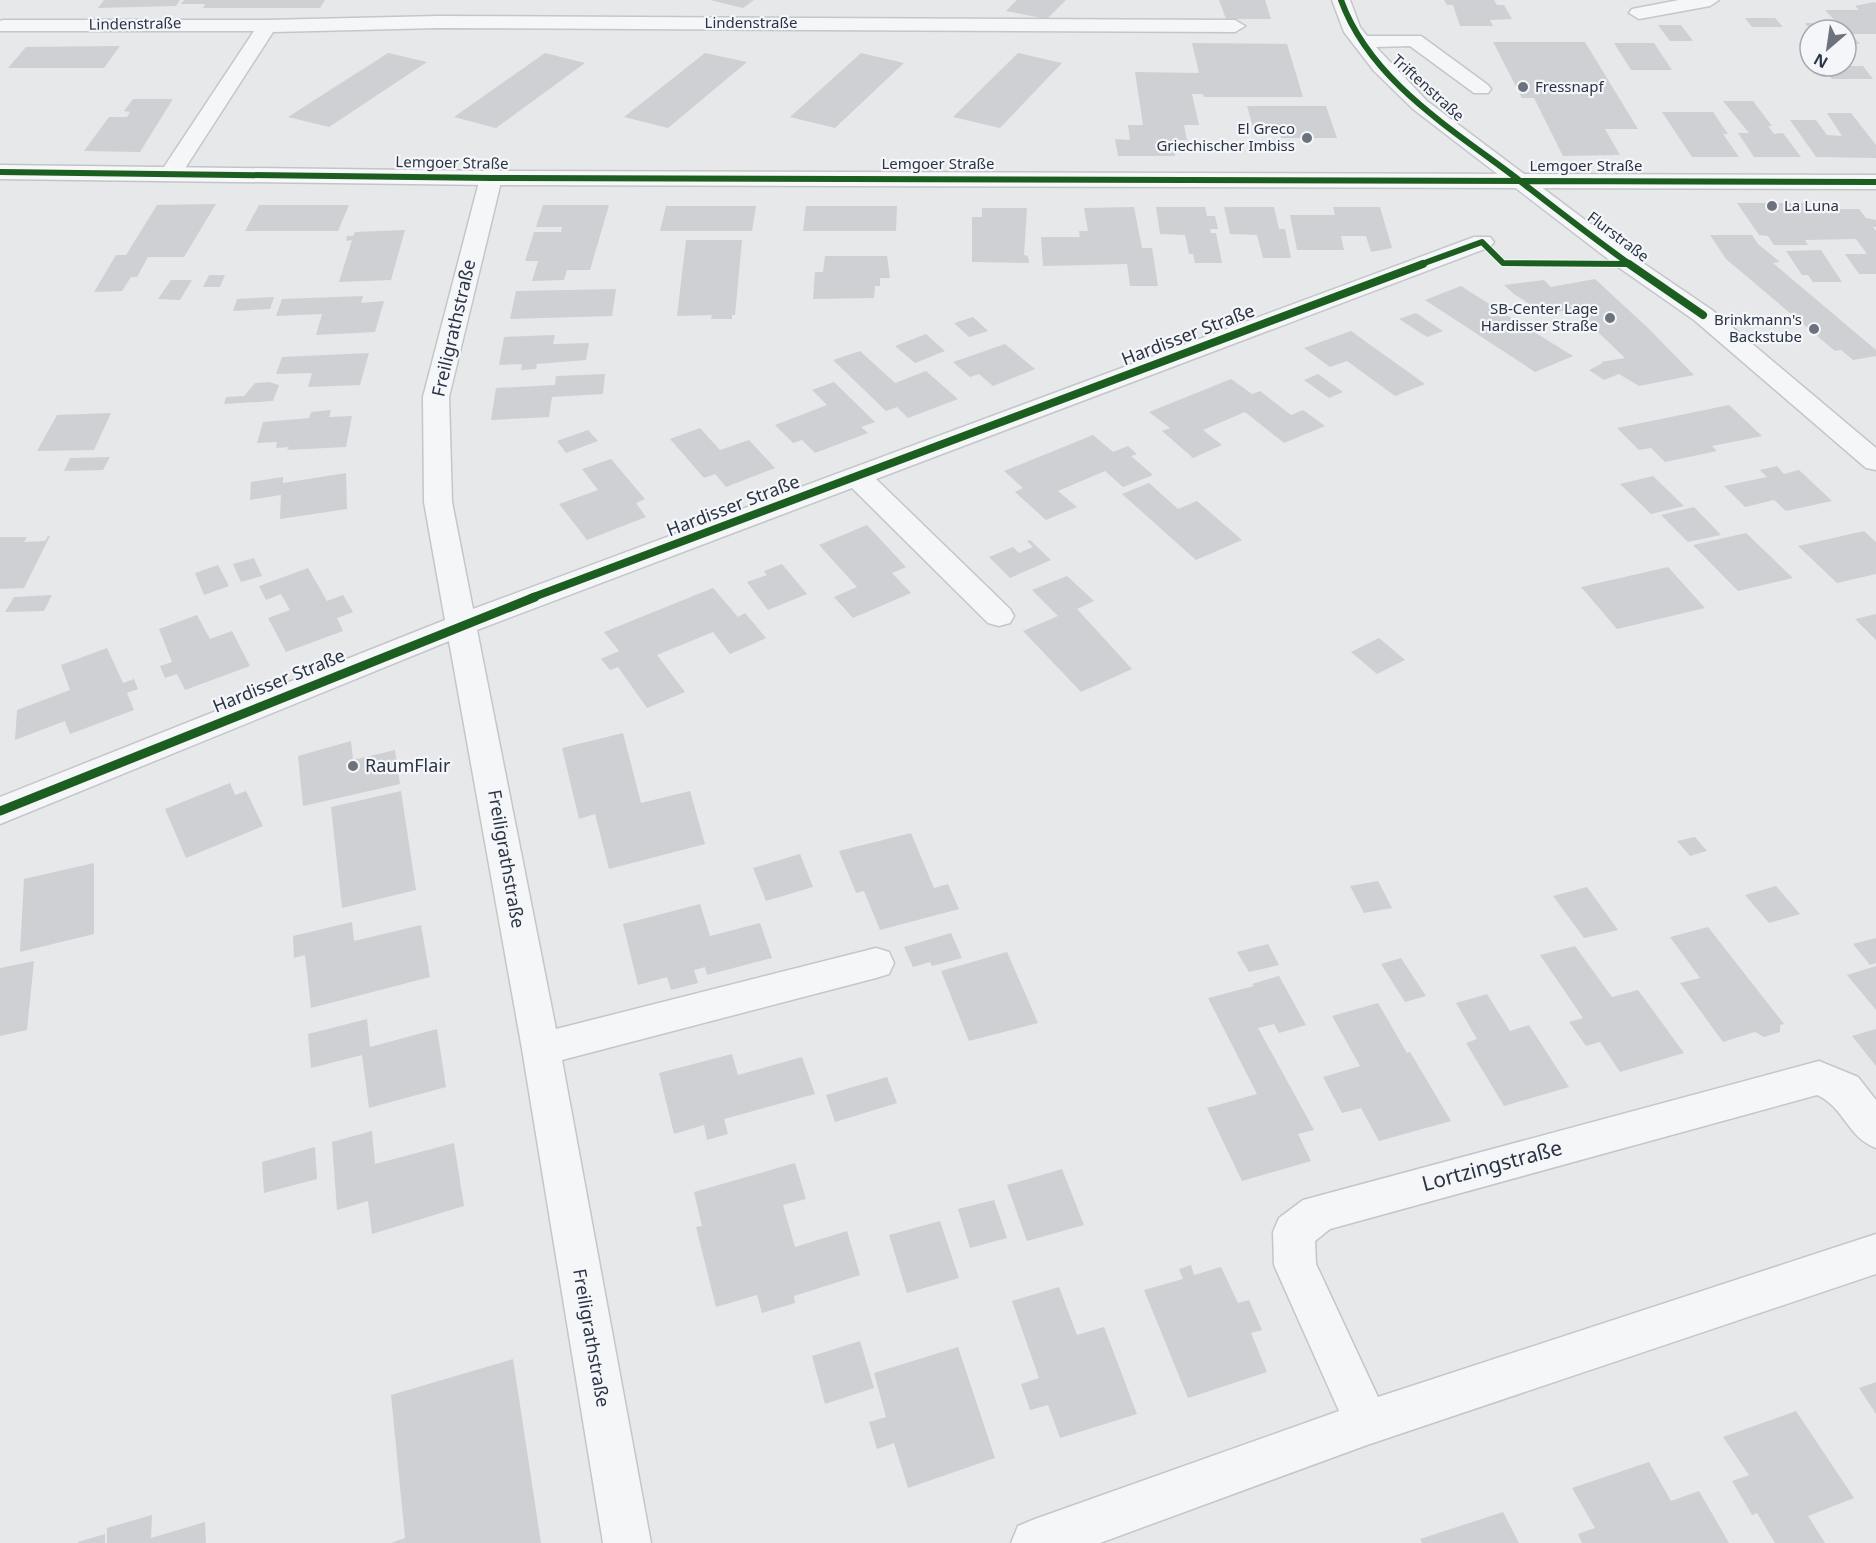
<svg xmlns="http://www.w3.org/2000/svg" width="1876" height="1543" font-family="'Noto Sans',sans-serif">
<rect width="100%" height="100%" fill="#e6e8ea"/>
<path fill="#ced0d3" d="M104,0H180L176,6L98,8Z
M184,0H325L320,8H203L205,4H181Z
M710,0H754L743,8Z
M1017,0H1066L1047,19L1006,11Z
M1219,0H1265L1271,19H1226Z
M1444,0H1494L1497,5H1504L1512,19L1490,20L1493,26H1460L1453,5H1447Z
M1874,2L1876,3V34H1851L1860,44H1846V30H1810L1805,23H1837L1825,10H1859L1855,6Z
M1745,18H1775L1783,27H1752Z
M1658,25H1681L1693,41H1670Z
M1493,42H1585L1638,129H1605L1620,155L1563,156L1534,98H1522Z
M1192,43L1287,44L1303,97H1204L1203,94H1192L1199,125H1184L1187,140H1172L1175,156H1118L1115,139L1130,140L1128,125H1143L1135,72L1199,73Z
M1614,43H1654L1672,70H1631Z
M120,46L104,68H8L26,47Z
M388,53L427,62L329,127L288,117Z
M545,53L585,63L496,128L454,117Z
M705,53L747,62L668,128L624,117Z
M861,53L904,63L835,128L790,117Z
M1018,53L1062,63L1000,128L953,117Z
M1822,66H1863L1873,79H1832Z
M133,99H173L140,152L84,151L109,117H127L130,112L124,111Z
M1723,101H1753L1772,126H1768L1774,134L1783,133L1801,157H1754L1738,133H1749Z
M1247,106H1326L1337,138H1281L1279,131H1254Z
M1662,112H1713L1728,134H1723L1739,157H1692Z
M1827,113H1851L1876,145V158L1816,157L1790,120H1816L1827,135L1842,136Z
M1737,203H1804L1808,209H1859L1866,218L1876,220V227H1873L1876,231V274H1859L1845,254H1867L1856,239L1805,240L1808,245H1774L1768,236L1759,235Z
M216,204L184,257H148L137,277H131L122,291L94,292L116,255H126L157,205Z
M259,205H349L338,231H245Z
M543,205H609L590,270H567L564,280L532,281L538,261H525L534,232H561L562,227H536Z
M666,206H756L752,231H660Z
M806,206H897L896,231H803Z
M1134,207L1142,248H1152L1158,286H1130L1127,264L1043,266L1041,237H1080L1079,231H1088L1084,208Z
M1156,207H1205L1207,216H1215L1218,229H1210L1211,233H1216L1222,263H1195L1193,254H1189L1185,235L1160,234Z
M1224,207H1274L1279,229H1285L1291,258H1263L1257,235L1230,234Z
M1333,207H1380L1392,248L1371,252L1366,236H1341L1344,250H1297L1290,215H1335Z
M982,208H1027L1024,255L1028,256L1029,263L972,262V217H982Z
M405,230L391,280L339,282L352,240L346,241L347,236H353L355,232Z
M1710,235H1752L1758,244L1780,262L1773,263L1876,350V356L1853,360L1841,350L1835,351L1726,259Z
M686,240H742L735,315H732V319H711L712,315L677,316Z
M1821,250L1842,282H1813L1808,275H1802L1786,251Z
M825,256H887L890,278H880V286H875L874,298L813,299L815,272H823Z
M209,275H225L220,287H203Z
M1595,279L1647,327L1694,375L1639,386L1619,374L1604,380L1589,370L1603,363L1601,362L1625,358L1602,336L1573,309L1545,314L1514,294L1504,285L1544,280L1551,287Z
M171,280H192L180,300L158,299Z
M1461,286L1513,319L1573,356L1535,372L1425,300Z
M616,289L612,316L510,319L516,291Z
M363,296L361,303L384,301L375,332L316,335L322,314L276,316L282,299Z
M274,297L270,309L233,311L237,299Z
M1416,313L1443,331L1427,337L1399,319Z
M973,317L988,331L969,337L954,323Z
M1351,331L1425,384L1395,396L1347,361L1330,367L1304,348Z
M926,334L945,351L915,363L895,346Z
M555,335L553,344L589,343L586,360L537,364L536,369L521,370L522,364L499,365L504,337Z
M1005,344L1035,369L993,386L979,374L970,377L953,362Z
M860,351L895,383L926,371L958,399L908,418L897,407L886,411L833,360Z
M369,353L360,385L308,387L312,373L276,374L282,357Z
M605,374L603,394L552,397L549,417L491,420L496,388L555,385L556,376Z
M1318,374L1343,392L1329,398L1304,380Z
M1231,379L1252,394L1260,391L1291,415L1303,410L1325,426L1284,443L1245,412L1203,430L1222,445L1193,458L1162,431L1170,428L1149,412Z
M269,382L279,385L273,401L224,404L226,397L244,396L255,383Z
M834,382L875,422L861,427L868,433L815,453L802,440L793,443L775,425L827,405L812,390Z
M1729,405L1762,436L1712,446L1717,451L1665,462L1651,448L1639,450L1617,428Z
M331,410L329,417L352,416L346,447L287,450L289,447L276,448L277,442L257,443L263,422L309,418L311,412Z
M111,413L94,450L37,451L57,415Z
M700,428L720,450L749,440L775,468L726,487L715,474L704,478L670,439Z
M588,430L598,441L566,453L557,441Z
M1093,435L1113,452L1128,446L1137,454L1131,456L1153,475L1123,487L1105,471L1058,491L1077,507L1046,520L1015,492L1023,488L1004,471Z
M110,457L103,470L64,471L70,458Z
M611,459L645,499L636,503L646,517L587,540L559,504L598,490L582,469Z
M1777,466L1784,474L1799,470L1832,501L1786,511L1774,500L1745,507L1724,486L1767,477L1760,470Z
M346,473L347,509L280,519L281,495L250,500L251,482L283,477V483Z
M1653,476L1684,506L1651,514L1620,484Z
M1149,483L1178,509L1197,501L1242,540L1196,560L1122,494Z
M1694,507L1721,535L1688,542L1661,515Z
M867,525L906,567L892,573L911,593L853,618L834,597L857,587L819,545Z
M1864,531L1876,542V574L1837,583L1798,546Z
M1746,533L1793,578L1738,591L1693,545Z
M48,536H50L24,588L0,589V537H27L24,542L45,541Z
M1030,540L1051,560L1010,578L989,557L1013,547L1019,553L1033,547L1027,541Z
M254,558L262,576L241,582L233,564Z
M782,564L807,594L768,610L747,582L767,575L764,571Z
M218,565L229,586L204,595L195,573Z
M1668,567L1705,608L1617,629L1581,587Z
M308,568L327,601L343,595L353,612L337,618L343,631L286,652L268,618L290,610L281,594L266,600L259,586Z
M1067,576L1094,601L1077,609L1132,669L1081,692L1023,631L1058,616L1032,590Z
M713,588L738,617L745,613L766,638L730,654L713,632L657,655L685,692L647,708L618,667L610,670L601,659L619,651L604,632Z
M52,595L44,611L5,612L14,597Z
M1876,614V640L1855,619Z
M197,615L210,639L232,631L250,666L185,690L177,674L165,678L160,666L172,662L159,629Z
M1379,638L1405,660L1377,674L1351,652Z
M107,648L123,683L134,679L138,689L127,693L134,710L70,734L65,721L15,740L17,710L70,690L61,665Z
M623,733L641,803L690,791L705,844L609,869L595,814L579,819L562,748Z
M351,741L353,760L395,750L400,784L303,806L298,756Z
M230,783L235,795L246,791L263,826L186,858L165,809Z
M401,791L416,890L342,908L331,807Z
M911,833L934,888L948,884L959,909L880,930L864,891L856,893L839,851Z
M1695,837L1707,851L1690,856L1677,841Z
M800,854L813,887L766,901L753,868Z
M94,863V934L20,952L24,879Z
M1378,881L1392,908L1364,913L1350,886Z
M1776,886L1800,914L1769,923L1745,895Z
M1587,887L1618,930L1584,938L1553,896Z
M700,904L710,936L760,923L772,958L707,975L705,967L694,970L698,983L671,990L667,977L638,985L623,924Z
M352,922L354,941L421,925L430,977L311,1008L305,955L294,958L293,936Z
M1708,927L1784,1024L1780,1025V1032L1764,1037L1755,1032L1723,1042L1680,983L1700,978L1670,937Z
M951,933L962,958L932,966L930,962L913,967L904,947Z
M1876,938V963L1870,965L1853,944Z
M1268,944L1279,965L1249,972L1237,952Z
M1575,946L1612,997L1638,990L1684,1053L1620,1072L1600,1042L1586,1046L1569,1022L1583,1018L1540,955Z
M1007,952L1038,1023L969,1041L941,971Z
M1401,958L1426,996L1405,1002L1381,964Z
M34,961L27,1030L0,1036V968Z
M1876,966V1010L1847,975Z
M1279,976L1306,1025L1279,1033L1274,1024L1258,1028L1314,1130L1298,1134L1311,1161L1242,1181L1207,1108L1257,1094L1208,998L1254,986L1252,984Z
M1487,994L1510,1031L1529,1025L1569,1087L1504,1106L1466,1043L1477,1039L1456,1003Z
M1378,1003L1407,1053L1410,1052L1451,1121L1379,1141L1361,1108L1342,1113L1323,1077L1360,1066L1332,1016Z
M367,1019L370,1047L437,1029L446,1087L369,1108L362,1055L311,1068L308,1034Z
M1876,1029V1066L1852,1036Z
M732,1054L738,1075L802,1057L815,1094L724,1119L728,1134L707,1140L704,1125L674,1134L659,1073Z
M887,1077L897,1103L835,1122L826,1095Z
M372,1131L375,1164L454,1143L464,1206L372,1234L368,1201L337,1210L332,1142Z
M315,1147L317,1179L264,1193L262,1162Z
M795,1163L806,1199L783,1205L795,1247L847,1231L860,1275L794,1296L795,1303L762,1313L757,1295L716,1307L696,1227L702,1226L694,1192Z
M1062,1169L1084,1225L1027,1241L1007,1185Z
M994,1200L1007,1238L970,1248L958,1209Z
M940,1221L959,1278L907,1293L889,1235Z
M1191,1265L1194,1275L1221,1267L1238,1303L1249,1300L1262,1330L1251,1333L1267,1372L1188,1398L1144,1290L1183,1279L1179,1269Z
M1059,1287L1077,1335L1104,1327L1137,1414L1060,1438L1048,1405L1030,1410L1021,1384L1039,1378L1012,1301Z
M860,1341L874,1388L825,1404L812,1356Z
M958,1347L995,1458L908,1488L894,1443L877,1449L869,1422L886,1417L874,1373Z
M513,1359L541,1543H391L405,1538L391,1395Z
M1876,1382V1414L1859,1388Z
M1796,1411L1854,1498L1808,1516L1825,1543H1775L1757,1513L1752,1515L1732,1481L1749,1475L1723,1437Z
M1649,1462L1671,1501L1699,1491L1729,1543H1582L1578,1534L1595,1528L1572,1488Z
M1503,1512L1519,1543H1422L1420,1539Z
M152,1515L151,1538L205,1522L206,1543H107V1528Z
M105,1534V1543H78V1542Z"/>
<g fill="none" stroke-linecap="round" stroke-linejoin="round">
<g stroke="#c4c6c8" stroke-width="3">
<path id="minor" d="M1332,0H1350L1360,27L1367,36H1421L1488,85L1491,89L1488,93H1474L1410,46L1376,47L1427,101L1637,259L1712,310L1876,448V470L1866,468L1694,320L1621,269L1413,109L1374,71L1344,32Z
M1679,0H1719L1710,6L1639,19L1629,13L1632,9Z
M438,16L1235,20L1245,26L1235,32L438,28L273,32L182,173L179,178H163L160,173L254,31H0V21L3,20H267Z
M491,171L499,173L502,178L449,397L452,502L473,609L1474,237H1490L1494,242L1490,247L876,479L1010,609L1014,616L1010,623L999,626L988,623L852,488L477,630L556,1029L876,948L889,952L894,963L889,974L876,978L562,1060L651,1543H603L522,1049L449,641L0,824V797L445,620L424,502L423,397L480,178L483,173Z
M1819,1061L1858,1077L1876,1100V1148C1847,1137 1845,1108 1817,1095L1330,1229L1315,1241L1316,1264L1378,1397L1876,1234V1274L1367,1445L1100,1543H1011L1018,1526L1035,1519L1339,1411L1274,1265L1273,1232L1279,1218L1303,1200Z"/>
</g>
<g stroke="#c2c5c8" stroke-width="3">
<path id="major" d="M0,165L491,171L1876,175V189L491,185L0,179Z"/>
</g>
<use href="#minor" fill="#f5f6f7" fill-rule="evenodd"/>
<use href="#major" fill="#f8f8f8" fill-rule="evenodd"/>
<g stroke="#f4f6f9" stroke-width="8">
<path id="cycleway-far2" d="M1341,0C1369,78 1447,126 1511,174C1551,205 1590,236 1631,265
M0,172L491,178L1876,182
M1419,265L1482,242L1503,263L1629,264"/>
</g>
<g stroke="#f4f6f9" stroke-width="10">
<path id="cycleway-far1" d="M1629,264L1703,315
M531,598L1423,264"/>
</g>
<g stroke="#f4f6f9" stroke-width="13">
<path id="cycleway" d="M0,811L535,597"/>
</g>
<use href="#cycleway-far2" stroke="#1b5e20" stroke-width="6"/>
<use href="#cycleway-far1" stroke="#1b5e20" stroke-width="8"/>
<use href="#cycleway" stroke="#1b5e20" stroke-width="9"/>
</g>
<g fill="#6c737f" stroke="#f4f6f9" stroke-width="2">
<circle cx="1523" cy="87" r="6"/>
<circle cx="1307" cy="138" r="6"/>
<circle cx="1772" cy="206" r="6"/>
<circle cx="1610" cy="318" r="6"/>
<circle cx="1814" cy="329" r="6"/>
<circle cx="353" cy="766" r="6"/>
</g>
<g text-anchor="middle" stroke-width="4.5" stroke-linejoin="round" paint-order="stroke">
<g font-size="15" fill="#2b3445" stroke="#f4f6f9">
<text x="751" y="28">Lindenstraße</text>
<text transform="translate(135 24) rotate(-1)" y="5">Lindenstraße</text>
<text transform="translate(1428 88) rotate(42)" y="5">Triftenstraße</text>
<text transform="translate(452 163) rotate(1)" y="5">Lemgoer Straße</text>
<text x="938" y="169">Lemgoer Straße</text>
<text x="1586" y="171">Lemgoer Straße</text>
<text transform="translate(1618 237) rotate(37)" y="5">Flurstraße</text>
</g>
<g font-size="15" fill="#2b3445" stroke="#f4f6f9" text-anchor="end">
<text x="1535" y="92" text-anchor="start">Fressnapf</text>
<text x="1295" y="134">El Greco<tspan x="1295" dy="17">Griechischer Imbiss</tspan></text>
<text x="1784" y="211" text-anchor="start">La Luna</text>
<text x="1598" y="314">SB-Center Lage<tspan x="1598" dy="17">Hardisser Straße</tspan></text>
<text x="1802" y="325">Brinkmann's<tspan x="1802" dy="17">Backstube</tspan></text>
</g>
<g font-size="18" fill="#2b3445" stroke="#f4f6f9">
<text transform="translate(454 328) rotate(-77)" y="6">Freiligrathstraße</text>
<text transform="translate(1188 335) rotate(-21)" y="6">Hardisser Straße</text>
<text transform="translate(733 506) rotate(-21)" y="6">Hardisser Straße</text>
<text transform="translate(279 681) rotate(-22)" y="6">Hardisser Straße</text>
<text transform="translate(506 859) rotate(80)" y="6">Freiligrathstraße</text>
<text transform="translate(591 1338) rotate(80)" y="6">Freiligrathstraße</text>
</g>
<g font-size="18" fill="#2b3445" stroke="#f4f6f9" text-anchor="start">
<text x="365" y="772">RaumFlair</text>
</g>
<g font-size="21" fill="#2b3445" stroke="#f4f6f9">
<text transform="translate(1492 1166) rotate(-15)" y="7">Lortzingstraße</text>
</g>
</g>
<g transform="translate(1828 48) rotate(209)"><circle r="28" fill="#f4f6f9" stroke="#a4a8b1" stroke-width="1.5"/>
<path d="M0-4.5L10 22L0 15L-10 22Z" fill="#6c737f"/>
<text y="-9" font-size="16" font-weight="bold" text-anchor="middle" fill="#2b3445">N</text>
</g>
</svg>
